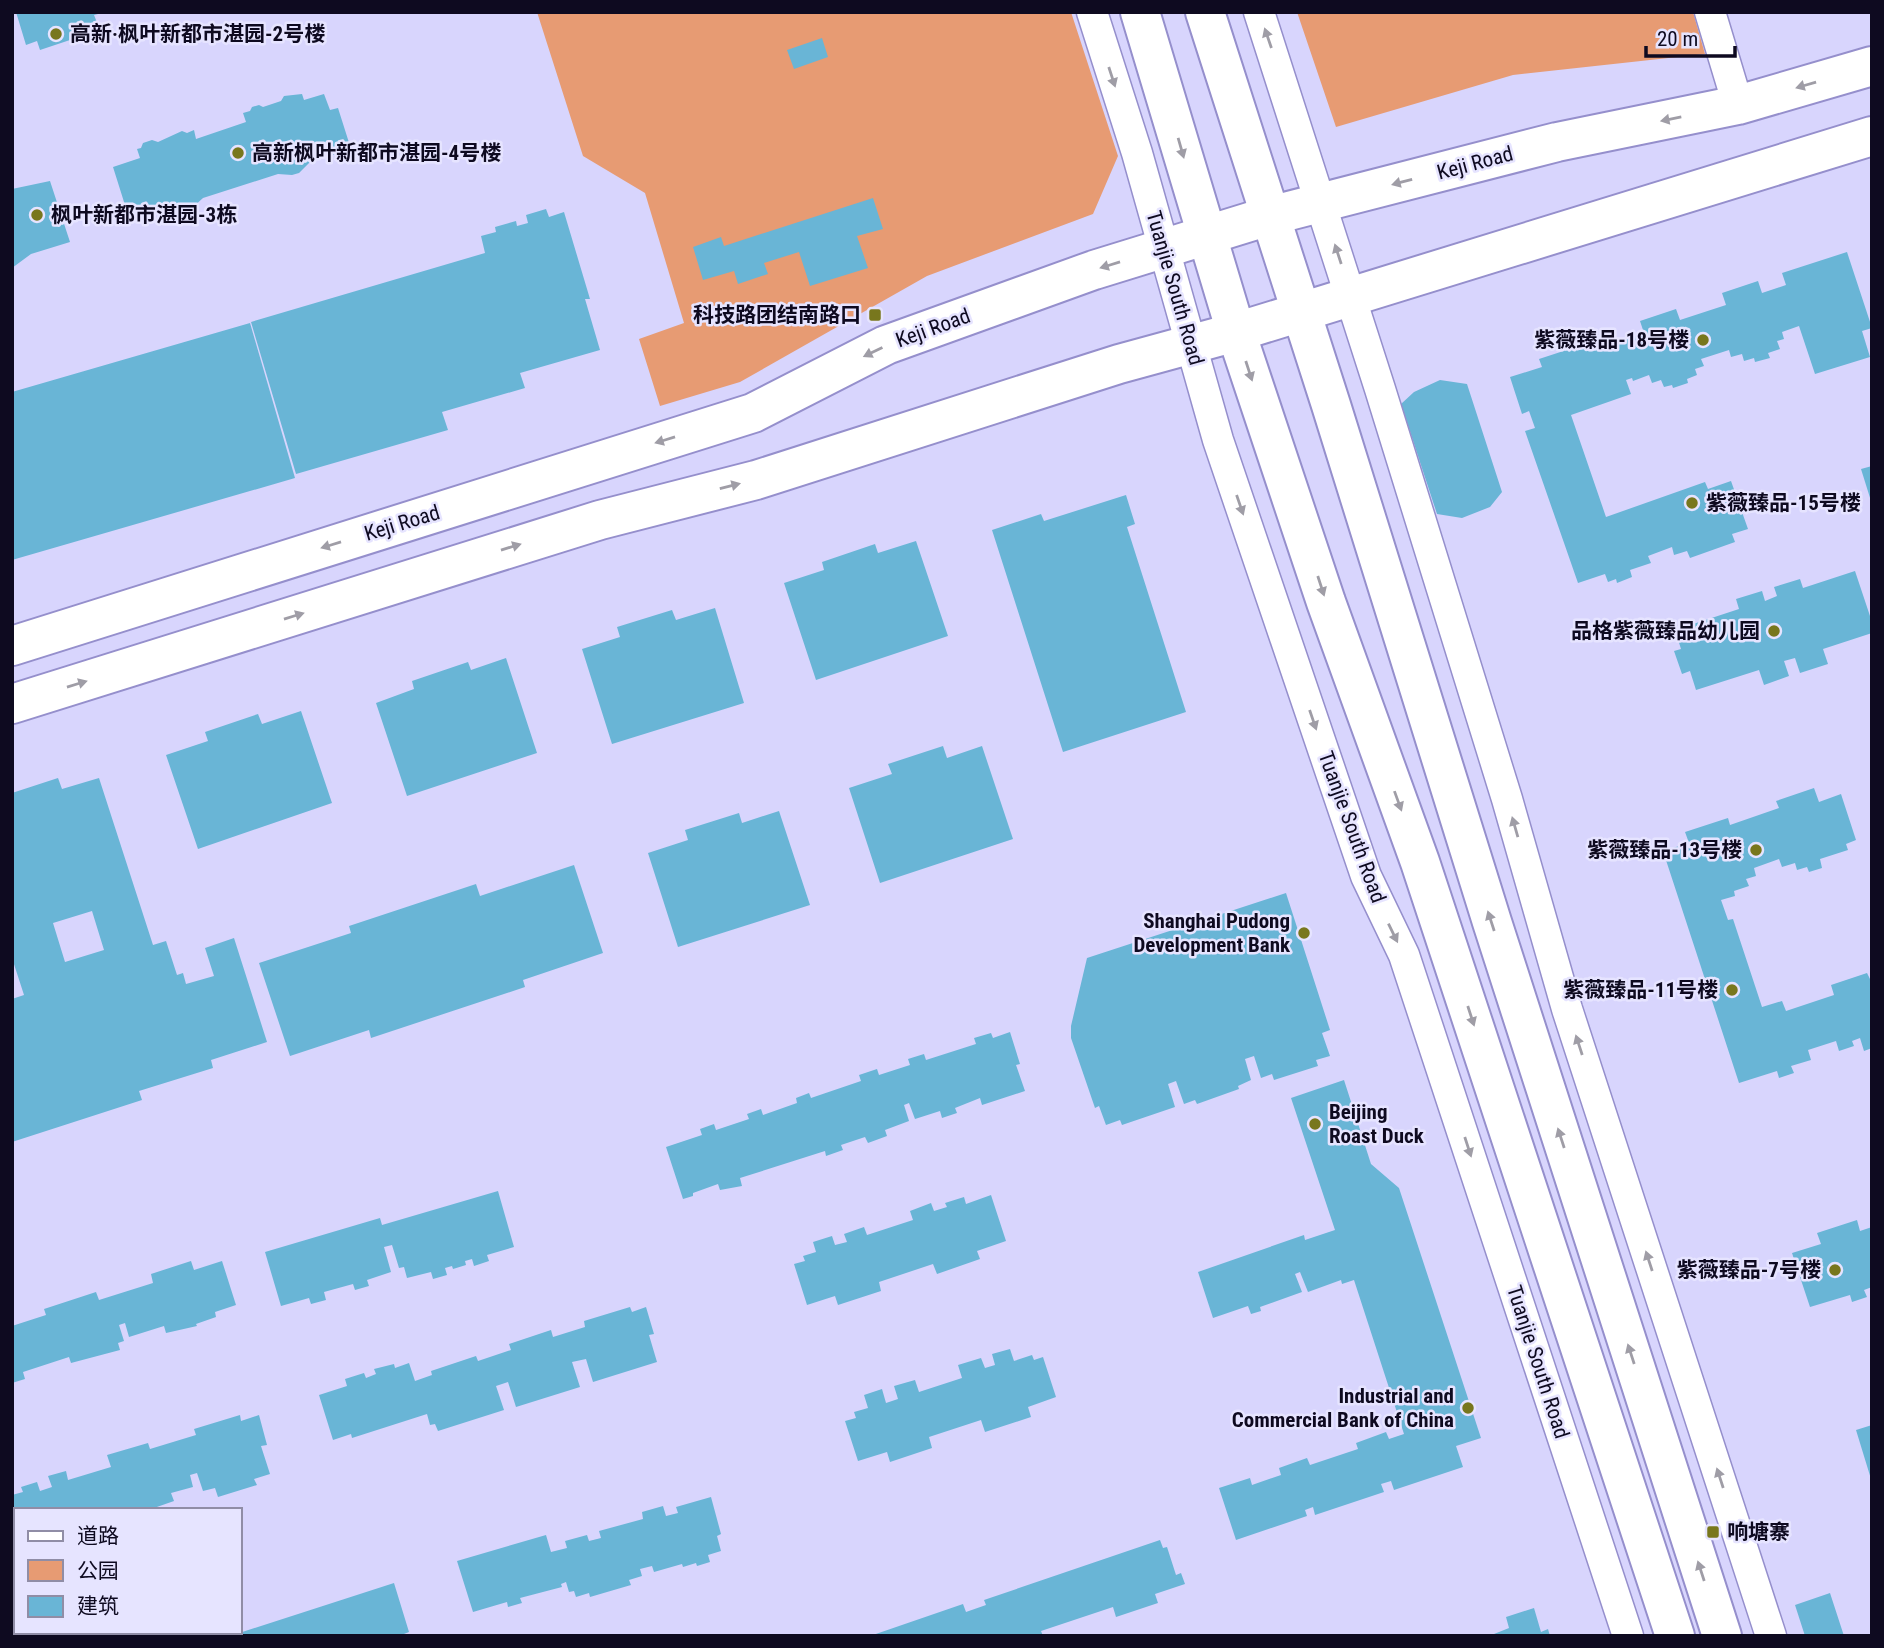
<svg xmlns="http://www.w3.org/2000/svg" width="1884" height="1648" font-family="'Roboto Condensed','Noto Sans SC',sans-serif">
<rect width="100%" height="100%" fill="#d8d5fd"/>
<path fill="#e79b73" d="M537,12H1071L1118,156L1093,214L927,276L740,382L660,406L639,339L684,323L645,193L583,156Z
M1297,12H1693L1705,54L1513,75L1336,127Z"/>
<path fill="#69b5d6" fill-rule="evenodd" d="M16,12H102V13L94,15L100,30L40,50L37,41L26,45Z
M822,38L828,57L794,69L787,50Z
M302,94L304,100L324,94L330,110L338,108L351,149L310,162L299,173L292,175L278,174L203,198L192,208L184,210L170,208L130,221L113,167L140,158L137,149L141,148L143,143L152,140L158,142L182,131L187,133L194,130L196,139L246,122L243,113L250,111L252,107L259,105L263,107L281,101L284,96Z
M50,181L70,242L31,254L12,268V189Z
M873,198L883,229L857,236L868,268L810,286L799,252L764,263L768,274L738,284L734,271L703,280L693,247L721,237L724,246Z
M546,209L549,217L564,212L590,299H585L600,350L520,373L525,388L442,412L448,430L296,474L251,322L485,253L481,236L496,232L495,227L516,221L517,226L528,223L526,215Z
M1847,252L1872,328L1862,331L1870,357L1815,374L1799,326L1782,332L1784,339L1777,341L1780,349L1768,353L1770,358L1755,362L1754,358L1744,361L1742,354L1731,357L1729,350L1701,359L1704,366L1695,369L1697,375L1687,379L1688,383L1673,388L1672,385L1664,387L1661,380L1652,383L1649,375L1633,381L1632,378L1626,380L1631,394L1571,415L1606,517L1705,482L1708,489L1731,481L1748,529L1732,534L1735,542L1690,558L1687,551L1674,555L1672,547L1648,556L1651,563L1630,570L1632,577L1617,583L1616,579L1608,582L1605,574L1578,583L1525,431L1535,428L1529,411L1522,414L1510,377L1542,367L1539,359L1588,343L1591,351L1644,333L1640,321L1676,309L1680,320L1726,305L1722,293L1758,281L1762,293L1786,285L1782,273Z
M250,323L295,478L12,560V392Z
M1440,380L1467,384L1502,492L1490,507L1462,518L1437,514L1401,404L1414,392Z
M1872,466V501H1871L1861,469Z
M1126,495L1135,524L1127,527L1186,712L1063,752L992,530L1041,514L1044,521Z
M916,541L948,636L816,680L784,583L824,570L822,562L875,544L878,553Z
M1855,571L1872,622V633L1823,649L1828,664L1800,673L1795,658L1784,661L1789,676L1764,685L1759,670L1696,690L1690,671L1682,674L1674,651L1681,649L1675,630L1739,609L1736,599L1762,591L1765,601L1777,596L1774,587L1800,579L1803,588Z
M715,608L744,703L612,744L582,649L620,637L617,627L672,610L676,620Z
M506,658L537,753L407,796L376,703L414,689L412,681L468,662L471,670Z
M301,711L332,803L198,849L166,755L208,741L205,732L258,714L262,724Z
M943,746L947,758L982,746L1013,839L880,883L849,788L892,774L888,764Z
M58,778L62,789L99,778L153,945L166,941L177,975L183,973L186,984L214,976L205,948L234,938L267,1042L211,1060L213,1068L139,1091L142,1100L12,1142V999L24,995L12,958V793ZM92,911L104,950L65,962L53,923Z
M1814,788L1819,802L1841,794L1856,840L1846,844L1848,850L1820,859L1822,868L1809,872L1807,867L1797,870L1795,863L1782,867L1779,859L1754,868L1756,876L1746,879L1749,886L1734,891L1735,896L1721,900L1728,920L1733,919L1762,1007L1782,1001L1786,1011L1834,995L1831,985L1867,973L1872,983V1048L1864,1051L1860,1038L1852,1041L1854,1046L1839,1051L1836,1041L1808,1050L1811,1060L1791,1066L1794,1073L1779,1078L1777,1071L1739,1083L1663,851L1689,843L1685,832L1728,818L1730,825L1779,808L1776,801Z
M779,811L810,905L678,947L648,853L688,840L685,830L739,813L742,823Z
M574,865L603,953L523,980L525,987L371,1038L369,1030L290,1056L259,963L351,933L349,926L476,884L480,896Z
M1286,893L1330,1030L1322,1033L1330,1056L1316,1060L1318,1066L1274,1080L1272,1074L1261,1078L1254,1056L1245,1059L1251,1080L1238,1086L1239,1089L1197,1104L1195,1100L1184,1104L1176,1081L1168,1084L1175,1107L1122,1125L1120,1120L1106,1125L1099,1106L1095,1108L1071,1038V1026L1087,958Z
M1010,1032L1020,1064L1016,1065L1025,1091L982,1105L980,1098L955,1108L957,1113L942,1118L940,1111L915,1119L909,1103L904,1105L909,1121L885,1130L887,1136L868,1143L865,1137L841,1145L843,1150L826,1156L825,1151L740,1178L742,1186L720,1190L718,1184L693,1193V1196L683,1199L666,1147L702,1135L700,1129L714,1124L716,1130L749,1119L747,1114L761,1109L763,1115L797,1103L796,1098L809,1093L811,1098L861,1081L859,1075L877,1069L879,1075L910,1065L908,1059L924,1054L926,1060L976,1044L974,1038L991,1033L993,1038Z
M1344,1080L1371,1164L1399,1188L1481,1438L1456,1446L1463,1467L1394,1490L1391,1481L1381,1484L1384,1492L1315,1515L1313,1507L1305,1510L1307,1516L1236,1540L1219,1488L1250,1478L1252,1485L1281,1475L1279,1468L1307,1458L1310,1465L1358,1449L1356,1443L1386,1432L1389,1439L1404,1434L1354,1280L1342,1284L1341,1280L1308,1292L1300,1272L1295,1274L1302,1292L1260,1307L1261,1311L1251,1314L1248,1306L1213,1318L1198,1272L1304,1235L1305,1240L1335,1230L1291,1098Z
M498,1191L514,1247L487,1255L489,1261L474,1266L472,1259L465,1261L466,1265L453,1269L452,1266L445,1268L447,1275L433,1279L431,1272L407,1278L404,1267L399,1268L392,1245L384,1247L391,1272L367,1280L369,1286L355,1290L353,1284L324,1292L326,1300L311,1304L309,1298L281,1306L265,1252L380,1218L382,1225Z
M991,1195L1006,1241L977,1251L980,1259L937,1274L933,1264L879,1282L881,1291L838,1305L835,1296L807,1305L794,1264L805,1261L803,1256L816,1252L813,1242L832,1236L835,1245L847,1242L844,1234L864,1227L867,1235L913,1220L910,1211L931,1203L934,1211L947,1207L945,1203L964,1197L966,1204Z
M1857,1220L1860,1231L1872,1227V1287L1864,1290L1867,1297L1852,1302L1850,1295L1810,1307L1792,1253L1821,1244L1817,1233Z
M191,1261L194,1270L222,1261L236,1305L215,1312L216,1317L196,1324L197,1326L166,1333L164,1326L129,1337L125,1323L119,1325L124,1341L118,1343L120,1350L71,1363L69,1357L23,1372L25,1379L12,1383V1326L46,1315L44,1309L96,1292L99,1300L153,1283L151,1274Z
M630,1307L632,1312L646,1307L654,1334L649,1335L657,1362L593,1382L586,1359L572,1362L580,1387L516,1407L508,1382L496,1386L504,1410L438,1431L435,1424L430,1425L427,1414L352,1438L351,1434L333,1440L319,1395L347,1386L345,1379L364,1373L366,1378L376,1374L374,1369L394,1364L395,1368L409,1363L415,1381L432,1375L431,1371L476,1356L478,1361L511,1350L509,1344L551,1330L553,1337L585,1327L584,1321Z
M1010,1349L1014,1361L1032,1355L1034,1360L1043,1357L1056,1397L1028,1407L1031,1417L985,1432L981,1420L929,1437L932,1448L890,1462L887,1452L858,1461L845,1421L856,1418L854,1412L868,1408L864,1395L882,1389L886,1403L898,1399L894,1386L915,1380L919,1392L962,1378L958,1365L981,1358L985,1368L995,1365L992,1354Z
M240,1415L241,1421L259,1415L267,1445L261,1446L270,1474L254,1479L257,1485L218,1497L215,1488L203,1491L197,1473L190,1475L193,1487L171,1493L174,1501L154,1508L16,1510L15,1529L12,1520V1495L23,1492L21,1487L37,1482L40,1491L52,1487L48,1476L66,1471L68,1480L111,1467L107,1455L148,1443L150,1449L196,1435L194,1429Z
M1872,1425V1479H1871L1856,1430Z
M711,1497L721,1534L717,1536L721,1551L708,1555L710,1562L697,1566L696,1563L683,1567L682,1564L654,1572L652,1566L640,1569L642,1576L629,1580L631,1585L590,1597L589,1593L576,1597L574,1591L569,1592L566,1582L561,1584L562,1587L520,1598L522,1603L508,1607L507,1602L473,1612L457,1561L546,1535L551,1552L567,1548L565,1541L587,1535L589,1541L601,1538L599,1531L643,1519L642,1512L663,1506L666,1516L678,1513L676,1507Z
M1160,1540L1163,1548L1167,1547L1176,1575L1181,1573L1185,1584L1155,1594L1158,1603L1116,1617L1113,1607L1041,1631L1043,1636H870L963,1604L966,1612L986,1605L984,1600Z
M394,1583L409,1632L399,1636H230Z
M1830,1593L1844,1636H1805L1795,1605Z
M1534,1608L1541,1632L1548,1629L1550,1636H1489L1509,1628L1506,1617Z"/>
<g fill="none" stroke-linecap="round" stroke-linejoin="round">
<g stroke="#958fcc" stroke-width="33">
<path id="street" d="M1092,12L1137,153L1218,440L1366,876L1404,955L1628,1636
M1259,12L1380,389L1507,799L1567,1009L1771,1636
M1710,12L1738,105"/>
</g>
<g stroke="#958fcc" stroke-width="42">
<path id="secondary" d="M1140,12L1236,332L1326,602L1420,862L1675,1636
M1205,12L1331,405L1492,922L1722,1636"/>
</g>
<g stroke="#958fcc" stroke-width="42">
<path id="primary" d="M12,646L753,413L886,345L1094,270L1269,216L1557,142L1738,105L1872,66
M12,704L600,520L756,480L1119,364L1236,332L1872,136"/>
</g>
<use href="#street" stroke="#fff" stroke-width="30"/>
<use href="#secondary" stroke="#fff" stroke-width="38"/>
<use href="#primary" stroke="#fff" stroke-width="38"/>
</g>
<defs><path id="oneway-solid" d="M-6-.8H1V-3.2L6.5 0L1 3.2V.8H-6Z" transform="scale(1.75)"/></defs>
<g fill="#9f9da6">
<use href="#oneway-solid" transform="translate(1268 38) rotate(-109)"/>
<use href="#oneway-solid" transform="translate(1112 77) rotate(72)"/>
<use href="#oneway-solid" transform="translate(1806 85) rotate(164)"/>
<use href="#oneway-solid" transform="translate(1671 119) rotate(169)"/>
<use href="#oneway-solid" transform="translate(1181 148) rotate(74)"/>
<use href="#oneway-solid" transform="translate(1402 182) rotate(165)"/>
<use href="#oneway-solid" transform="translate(1338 254) rotate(-108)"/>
<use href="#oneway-solid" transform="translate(1110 265) rotate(163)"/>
<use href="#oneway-solid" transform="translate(873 352) rotate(154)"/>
<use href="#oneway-solid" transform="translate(1249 371) rotate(72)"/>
<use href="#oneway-solid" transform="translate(665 440) rotate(163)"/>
<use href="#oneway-solid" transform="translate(730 486) rotate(-14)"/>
<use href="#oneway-solid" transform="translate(1240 505) rotate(71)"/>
<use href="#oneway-solid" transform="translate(331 545) rotate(163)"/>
<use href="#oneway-solid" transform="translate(511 547) rotate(-17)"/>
<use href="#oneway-solid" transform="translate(1321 586) rotate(72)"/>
<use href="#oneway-solid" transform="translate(294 616) rotate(-17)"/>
<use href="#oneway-solid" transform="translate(77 684) rotate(-17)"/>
<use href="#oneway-solid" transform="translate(1313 720) rotate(71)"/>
<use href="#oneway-solid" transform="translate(1398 801) rotate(70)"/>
<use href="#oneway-solid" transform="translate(1515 827) rotate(-106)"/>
<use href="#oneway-solid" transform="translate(1491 921) rotate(-108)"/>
<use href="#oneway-solid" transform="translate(1393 933) rotate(64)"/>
<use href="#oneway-solid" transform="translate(1471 1016) rotate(72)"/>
<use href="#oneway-solid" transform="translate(1579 1045) rotate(-108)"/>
<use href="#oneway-solid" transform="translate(1561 1138) rotate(-108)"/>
<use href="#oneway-solid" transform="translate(1468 1147) rotate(72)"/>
<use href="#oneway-solid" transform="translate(1649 1261) rotate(-108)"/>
<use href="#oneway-solid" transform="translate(1631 1354) rotate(-108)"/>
<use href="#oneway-solid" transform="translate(1720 1478) rotate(-108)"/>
<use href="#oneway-solid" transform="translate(1701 1571) rotate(-108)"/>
</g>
<g fill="#78771d" stroke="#e6e4ff" stroke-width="2.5">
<circle cx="56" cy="34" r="7"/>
<circle cx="238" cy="153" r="7"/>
<circle cx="37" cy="215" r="7"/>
<rect x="868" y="308" width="14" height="14" rx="3.5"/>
<circle cx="1703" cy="340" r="7"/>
<circle cx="1692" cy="503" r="7"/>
<circle cx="1774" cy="631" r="7"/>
<circle cx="1756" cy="850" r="7"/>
<circle cx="1304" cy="933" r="7"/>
<circle cx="1732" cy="990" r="7"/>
<circle cx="1315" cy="1124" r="7"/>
<circle cx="1835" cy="1270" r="7"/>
<circle cx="1468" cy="1408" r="7"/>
<rect x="1706" y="1525" width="14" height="14" rx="3.5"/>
</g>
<g text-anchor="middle" stroke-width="5" stroke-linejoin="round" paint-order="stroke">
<g font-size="21" font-weight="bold" fill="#0e0a20" stroke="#e6e4ff" text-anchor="end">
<text x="70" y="41" text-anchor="start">高新·枫叶新都市湛园-2号楼</text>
<text x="252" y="160" text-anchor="start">高新枫叶新都市湛园-4号楼</text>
<text x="51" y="222" text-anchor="start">枫叶新都市湛园-3栋</text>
<text x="861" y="322">科技路团结南路口</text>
<text x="1689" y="347">紫薇臻品-18号楼</text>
<text x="1706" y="510" text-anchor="start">紫薇臻品-15号楼</text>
<text x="1760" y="638">品格紫薇臻品幼儿园</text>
<text x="1742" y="857">紫薇臻品-13号楼</text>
<text x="1290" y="928">Shanghai Pudong<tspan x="1290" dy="24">Development Bank</tspan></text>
<text x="1718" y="997">紫薇臻品-11号楼</text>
<text x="1329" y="1119" text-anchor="start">Beijing<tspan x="1329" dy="24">Roast Duck</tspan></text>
<text x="1821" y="1277">紫薇臻品-7号楼</text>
<text x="1454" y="1403">Industrial and<tspan x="1454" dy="24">Commercial Bank of China</tspan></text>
<text x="1727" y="1539" text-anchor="start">响塘寨</text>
</g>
<g font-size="21" fill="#0e0a20" stroke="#e6e4ff">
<text transform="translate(1475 163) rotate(-15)" y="7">Keji Road</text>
<text transform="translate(1175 288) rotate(74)" y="7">Tuanjie South Road</text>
<text transform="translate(933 328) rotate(-20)" y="7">Keji Road</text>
<text transform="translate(402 523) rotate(-17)" y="7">Keji Road</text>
<text transform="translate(1352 827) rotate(70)" y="7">Tuanjie South Road</text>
<text transform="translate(1538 1362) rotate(72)" y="7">Tuanjie South Road</text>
</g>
</g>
<rect width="1884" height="1648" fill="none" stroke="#0e0a20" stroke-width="28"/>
<rect x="14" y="1508" width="228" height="126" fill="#e6e4ff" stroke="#908da6" stroke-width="2"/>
<rect x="28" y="1531" width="35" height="10" fill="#ffffff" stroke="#908da6" stroke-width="2"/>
<text x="77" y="1543" font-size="21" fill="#0e0a20">道路</text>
<rect x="28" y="1560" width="35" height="21" fill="#e79b73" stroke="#908da6" stroke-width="2"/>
<text x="77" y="1578" font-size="21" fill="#0e0a20">公园</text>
<rect x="28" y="1596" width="35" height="21" fill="#69b5d6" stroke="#908da6" stroke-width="2"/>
<text x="77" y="1613" font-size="21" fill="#0e0a20">建筑</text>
<path d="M1646 46v10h89v-10" fill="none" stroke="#0e0a20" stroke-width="3.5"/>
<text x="1657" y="46" font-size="21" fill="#0e0a20" stroke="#e6e4ff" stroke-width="5" paint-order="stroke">20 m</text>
</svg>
